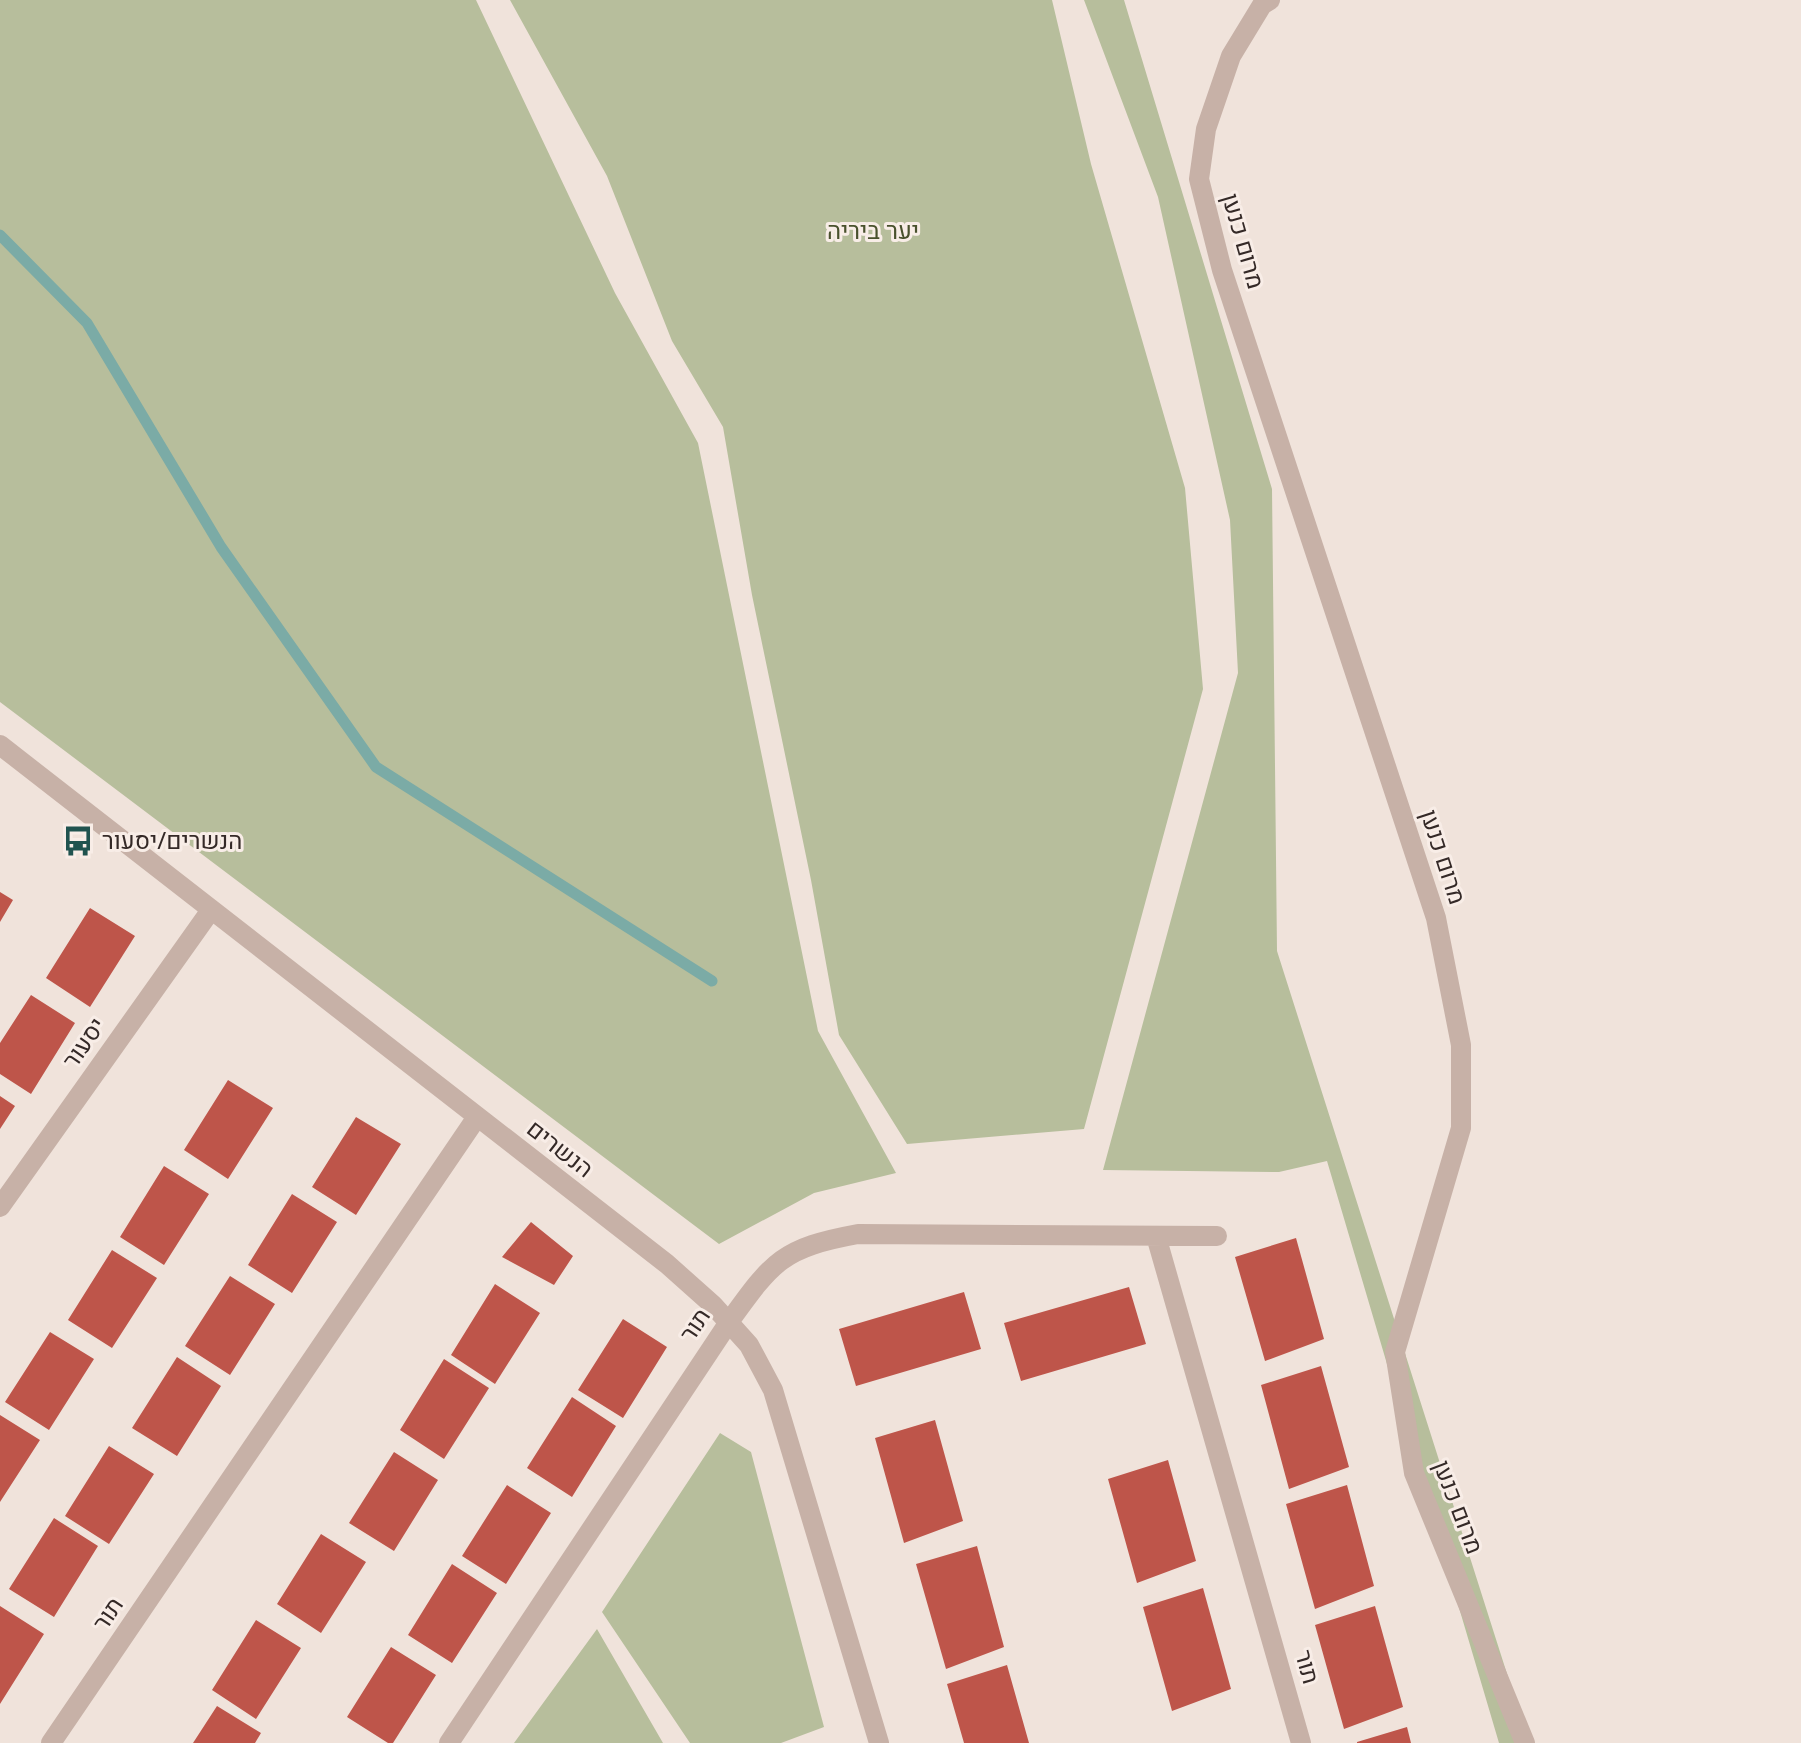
<svg xmlns="http://www.w3.org/2000/svg" width="1801" height="1743" font-family="'Noto Sans',Heebo,sans-serif">
<rect width="100%" height="100%" fill="#f0e3db"/>
<path fill="#b7be9c" d="M0,0H476L615,293L698,443L818,1031L896,1173L814,1193L719,1244L0,702Z
M510,0H1052L1091,164L1185,488L1203,689L1084,1129L907,1144L839,1035L811,880L752,595L723,427L672,341L607,176Z
M1084,0H1124L1272,489L1277,951L1529,1743H1499L1327,1161L1279,1172L1103,1170L1238,673L1230,520L1158,197Z
M720,1433L751,1452L824,1727L781,1743H690L602,1612Z
M597,1629L663,1743H514Z"/>
<g fill="none" stroke-linecap="round" stroke-linejoin="round">
<path stroke="#7baba6" stroke-width="11" d="M0,235L87,323L221,547L376,767L712,981"/>
</g>
<path fill="#be554a" d="M0,892L13,900L0,922Z
M90,908L135,936L90,1007L46,978Z
M31,995L75,1023L31,1094L0,1074V1043Z
M228,1080L273,1108L228,1179L184,1150Z
M0,1096L15,1106L0,1129Z
M356,1117L401,1144L356,1215L312,1187Z
M164,1166L209,1194L164,1265L120,1237Z
M292,1194L337,1222L292,1293L248,1265Z
M531,1222L573,1256L554,1285L502,1257Z
M1296,1238L1324,1339L1265,1361L1235,1257Z
M112,1250L157,1278L112,1348L68,1320Z
M230,1276L275,1304L230,1375L185,1346Z
M495,1284L540,1313L495,1384L451,1355Z
M1129,1287L1146,1344L1021,1381L1004,1323Z
M964,1292L981,1349L856,1386L839,1329Z
M623,1319L667,1347L623,1418L578,1390Z
M50,1332L94,1359L49,1430L5,1402Z
M177,1357L221,1386L177,1456L132,1428Z
M444,1359L489,1388L444,1459L400,1430Z
M1321,1366L1349,1467L1289,1489L1261,1385Z
M572,1397L616,1426L572,1497L527,1468Z
M0,1415L40,1440L0,1502Z
M935,1420L963,1521L904,1543L875,1438Z
M109,1446L154,1474L109,1544L65,1516Z
M394,1452L438,1480L394,1551L349,1523Z
M1168,1460L1196,1561L1137,1583L1108,1479Z
M507,1485L551,1513L506,1584L462,1556Z
M1347,1485L1374,1586L1315,1609L1286,1504Z
M54,1518L98,1546L54,1617L9,1589Z
M321,1534L366,1562L321,1633L277,1604Z
M977,1546L1004,1647L946,1669L916,1564Z
M452,1564L497,1593L452,1663L408,1635Z
M1203,1588L1231,1689L1172,1711L1143,1607Z
M0,1606L44,1634L0,1704Z
M1375,1606L1403,1707L1344,1729L1315,1625Z
M256,1620L301,1648L256,1719L212,1690Z
M391,1647L436,1675L393,1743H388L347,1717Z
M1007,1665L1029,1743H964L947,1684Z
M217,1706L261,1733L255,1743H193Z
M1407,1727L1411,1743H1357V1742Z"/>
<g fill="none" stroke-linecap="round" stroke-linejoin="round">
<path stroke="#c7b1a7" stroke-width="20" d="M1270,0L1262,5L1231,56L1206,129L1199,179L1222,270L1436,918L1461,1045V1128L1395,1352L1414,1473L1525,1743
M0,745L667,1264L713,1305L749,1345L773,1390L879,1743
M0,1207L211,910
M1156,1236L1301,1743
M51,1743L477,1117
M449,1743L729,1322C773,1261 782,1248 858,1234L1217,1236"/>
</g>
<defs>
<g id="bus-bare" transform="scale(2.4)"><path d="M-5-6H5V4H4V6H2V4H-2V6H-4V4H-5ZM-3.5-4V0h7V-4ZM-3.5 1.2v1.5H-2V1.2ZM2 1.2v1.5H3.5V1.2Z" fill="#20534f" stroke="#f8ede7" stroke-width="2.5" paint-order="stroke"/></g>
</defs>
<g fill-rule="evenodd">
<use href="#bus-bare" x="78" y="841"/>
</g>
<g text-anchor="middle" stroke-width="6" stroke-linejoin="round" paint-order="stroke">
<g font-size="24" fill="#49512d" stroke="#f8ede7">
<text x="873" y="239">יער ביריה</text>
</g>
<g font-size="24" fill="#342927" stroke="#f8ede7">
<text transform="translate(1243 241) rotate(74)" y="8">מרום כנען</text>
<text transform="translate(1443 857) rotate(72)" y="8">מרום כנען</text>
<text transform="translate(84 1043) rotate(-55)" y="8">יסעור</text>
<text transform="translate(560 1149) rotate(38)" y="8">הנשרים</text>
<text transform="translate(695 1325) rotate(-56)" y="8">תור</text>
<text transform="translate(1458 1507) rotate(69)" y="8">מרום כנען</text>
<text transform="translate(108 1614) rotate(-56)" y="8">תור</text>
<text transform="translate(1307 1667) rotate(74)" y="8">תור</text>
</g>
<g font-size="24" fill="#342927" stroke="#f8ede7" text-anchor="start">
<text x="102" y="849">הנשרים/יסעור</text>
</g>
</g>
</svg>
